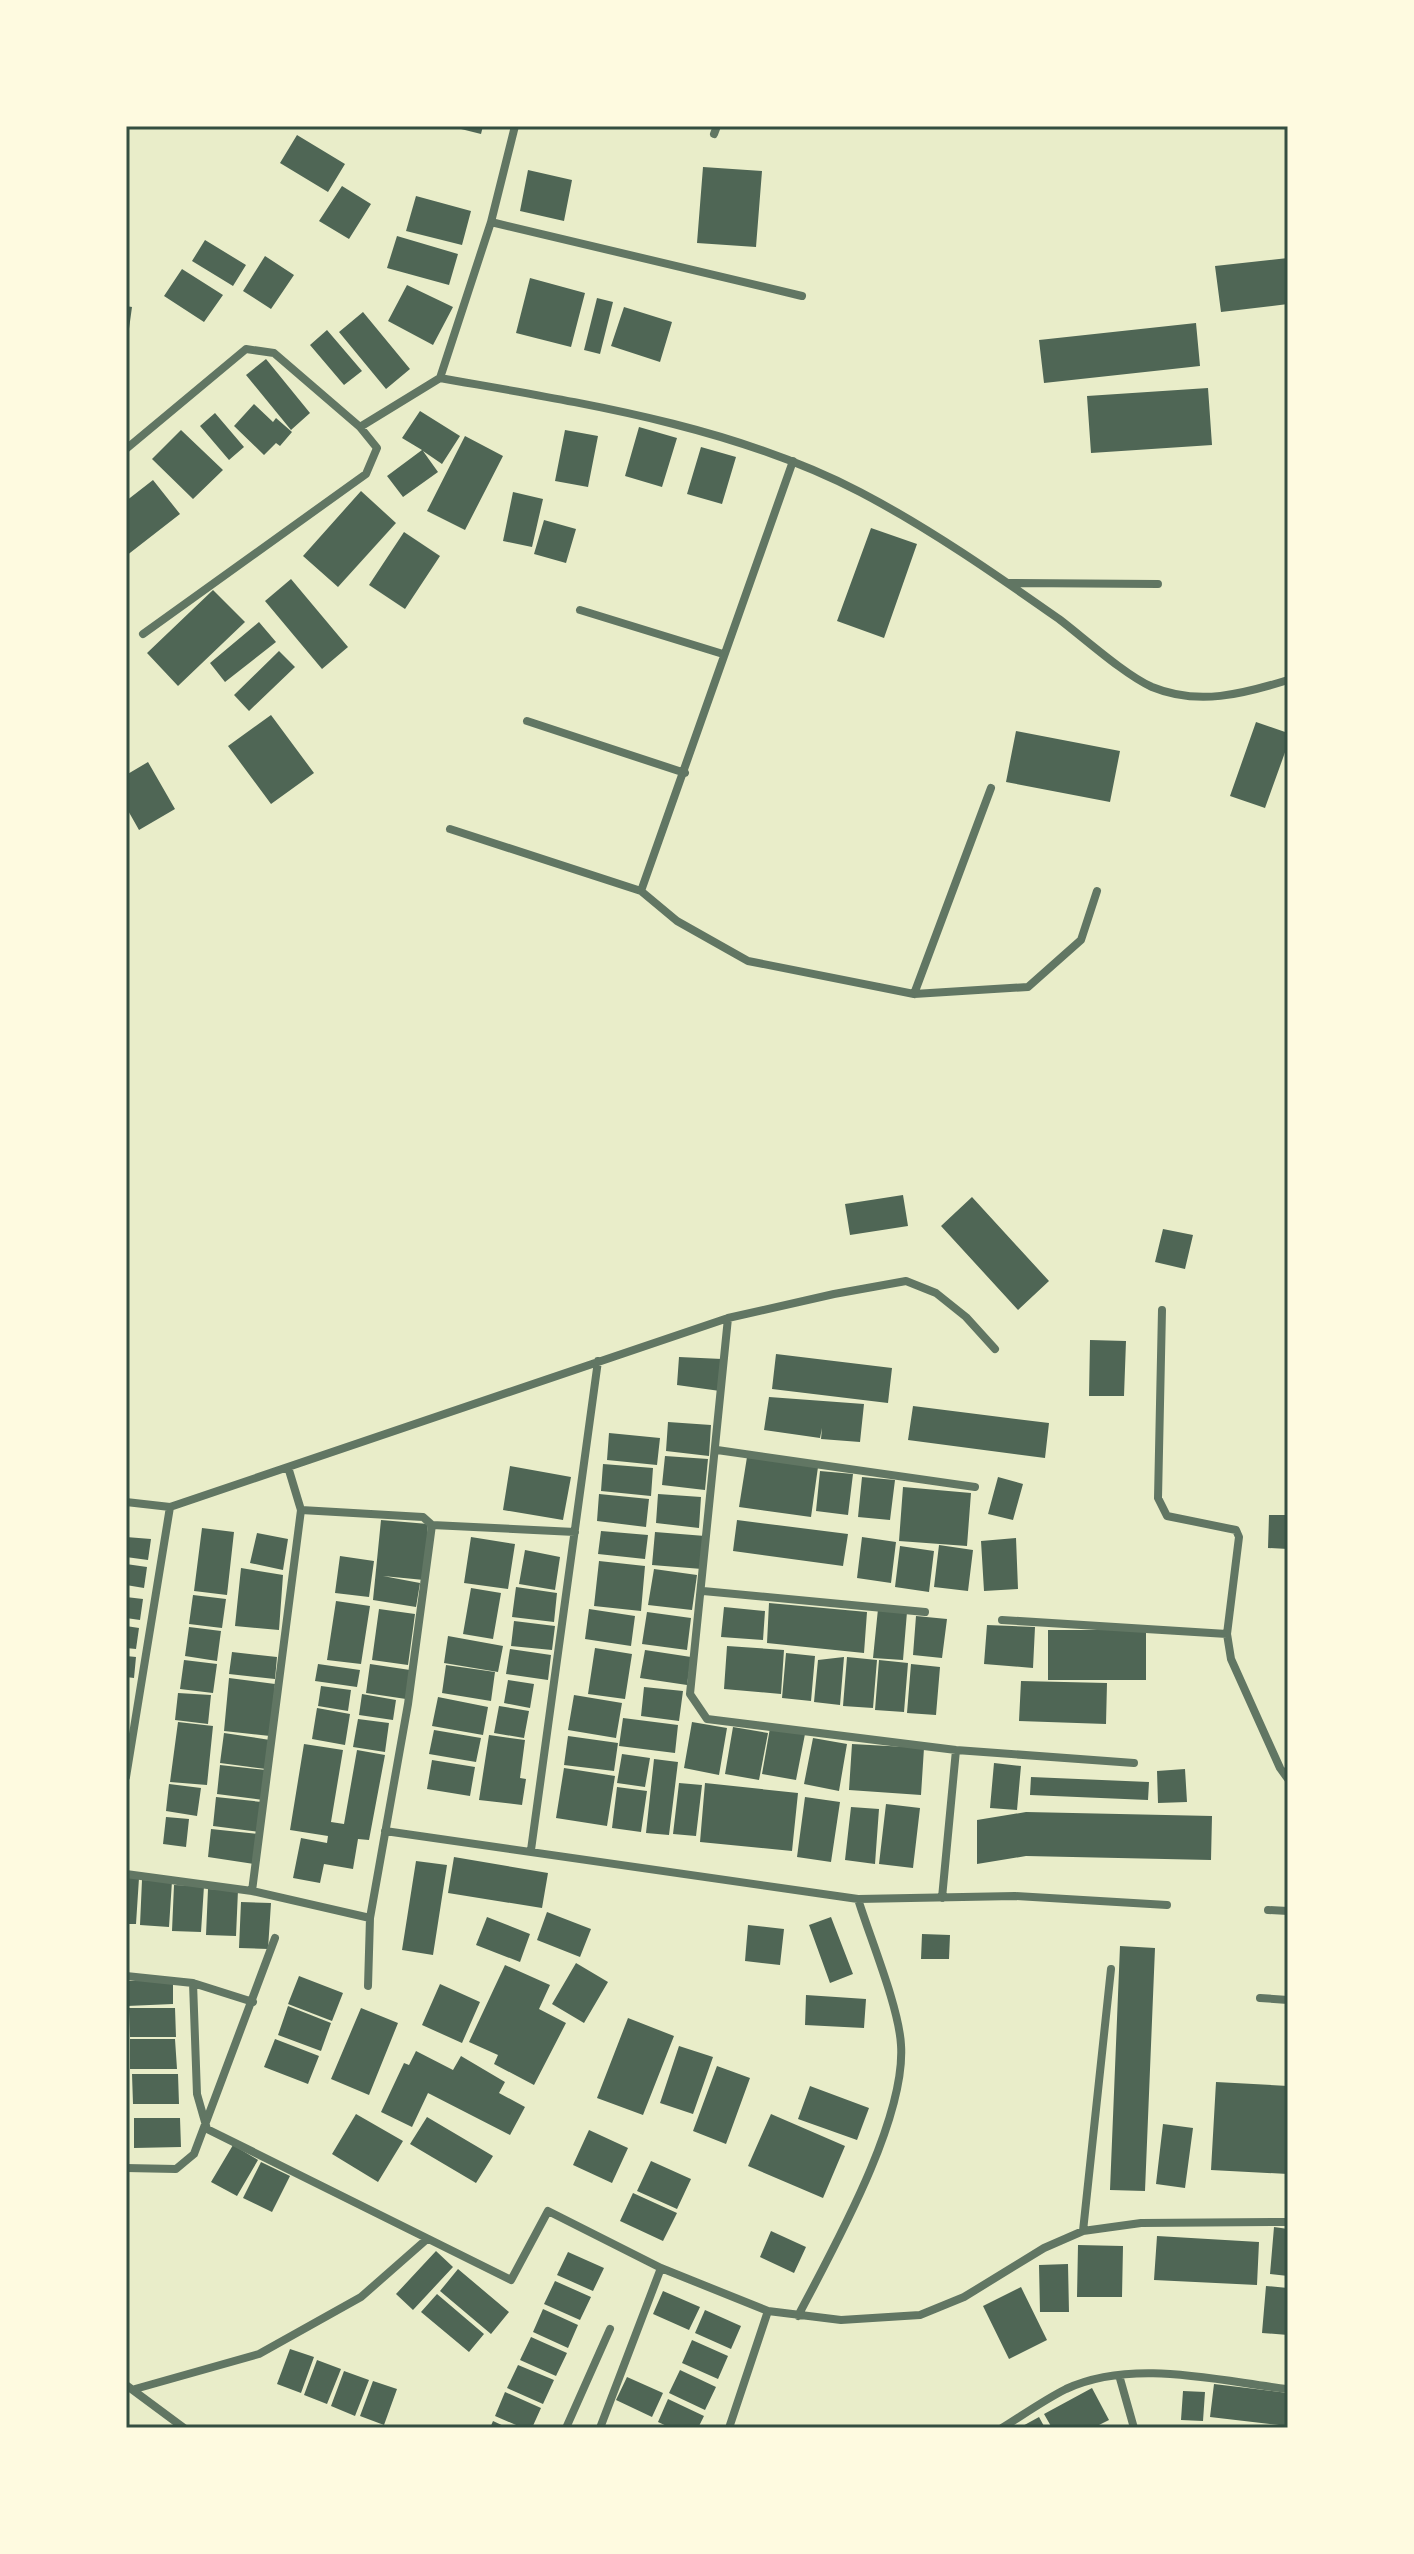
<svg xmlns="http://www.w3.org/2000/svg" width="1414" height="2554" font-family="'Source Serif 4',serif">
<rect width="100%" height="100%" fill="#e9edc9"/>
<path fill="#4f6655" d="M449,126H483L481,134Z
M297,135L345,164L328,192L280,163Z
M703,167L762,171L756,247L697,243Z
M528,170L572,180L564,221L520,211Z
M342,186L371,204L349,239L319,221Z
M416,196L471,211L462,245L406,231Z
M397,236L458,254L449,285L387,268Z
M205,240L246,265L233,286L192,261Z
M265,256L294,275L271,309L243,291Z
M1288,258V304L1221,312L1215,266Z
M182,269L223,295L204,322L164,296Z
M530,278L585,293L571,347L516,333Z
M407,285L453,307L433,345L388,321Z
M597,298L613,302L600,354L584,350Z
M126,306L132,307L128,336H126Z
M624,307L672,322L660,362L611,346Z
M363,312L410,369L386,389L339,332Z
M1196,323L1200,366L1044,383L1039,340Z
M327,330L362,371L344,385L310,345Z
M266,359L310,413L291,430L246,375Z
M1208,388L1212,445L1091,453L1087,396Z
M254,404L273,422L276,418L292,432L280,446L276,443L264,455L234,426Z
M420,411L460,436L442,464L423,451L438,472L403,497L387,476L422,450L402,438Z
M215,413L244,447L229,460L200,426Z
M639,427L677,438L662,487L625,476Z
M181,430L223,470L193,499L152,459Z
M565,430L598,436L588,487L555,481Z
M465,436L503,456L465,530L427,511Z
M701,447L736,457L722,504L687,494Z
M153,480L180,514L126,556V501Z
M361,491L396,523L338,587L303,556Z
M513,492L543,499L532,547L503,541Z
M544,520L576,529L566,563L534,554Z
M871,528L917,544L884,638L837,621Z
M404,532L440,556L405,609L369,585Z
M291,579L348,647L322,669L265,601Z
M213,590L245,622L178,686L147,653Z
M259,622L276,642L225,682L210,663Z
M279,651L295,667L249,711L234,695Z
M271,715L314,773L271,804L228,746Z
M1256,722L1288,733V744L1265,808L1230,796Z
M1016,731L1120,751L1110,802L1006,782Z
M148,762L175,809L139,830L126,807V775Z
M903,1195L908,1226L850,1235L845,1204Z
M972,1197L1049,1281L1018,1310L941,1226Z
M1163,1229L1193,1235L1185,1269L1155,1262Z
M1090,1340L1126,1341L1124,1396H1089Z
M776,1354L892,1368L888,1403L772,1389Z
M679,1357L722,1359L720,1391L677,1385Z
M769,1397L864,1404L860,1442L821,1439L822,1428L820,1438L764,1430Z
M913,1406L1049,1423L1045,1458L908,1440Z
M668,1422L711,1425L709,1456L666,1451Z
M609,1433L660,1438L657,1465L607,1460Z
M665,1456L708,1459L705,1490L662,1485Z
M747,1457L818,1467L811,1517L739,1507Z
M603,1464L653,1468L651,1496L601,1491Z
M510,1466L571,1477L563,1520L503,1510Z
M820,1471L853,1474L848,1515L816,1511Z
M862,1477L895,1480L890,1520L858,1517Z
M998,1477L1023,1484L1013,1520L988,1514Z
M903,1487L971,1493L967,1546L899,1541Z
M599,1494L649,1499L646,1527L597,1521Z
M658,1494L701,1497L699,1528L656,1523Z
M1269,1515H1288V1549L1268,1548Z
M381,1520L428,1524L424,1580L383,1576L420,1583L416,1607L373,1600Z
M737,1520L848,1534L843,1566L733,1551Z
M202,1528L234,1532L227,1595L194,1591Z
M601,1531L648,1535L645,1559L598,1554Z
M655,1532L705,1536L702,1569L652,1565Z
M257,1533L288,1539L283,1570L250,1563Z
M126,1537L151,1539L148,1560L126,1557Z
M471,1537L515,1544L508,1589L464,1583Z
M862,1537L896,1542L891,1583L857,1578Z
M1016,1538L1018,1589L984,1591L981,1541Z
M939,1545L973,1550L968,1591L934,1587Z
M900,1546L934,1551L929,1592L895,1587Z
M525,1550L560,1557L555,1590L519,1584Z
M340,1556L374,1561L369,1597L335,1593Z
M599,1561L645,1566L641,1611L594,1606Z
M126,1564L147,1567L144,1588L126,1585Z
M241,1568L283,1575L279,1630L235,1626Z
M654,1569L697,1575L692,1610L648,1605Z
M516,1587L557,1593L554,1622L512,1617Z
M471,1588L501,1593L493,1639L463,1634Z
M193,1595L226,1599L222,1628L189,1624Z
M126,1597L143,1599L140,1620L126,1618Z
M336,1601L370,1606L361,1664L327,1660Z
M769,1603L867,1612L864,1653L767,1643Z
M724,1607L765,1611L763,1640L721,1637Z
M379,1609L415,1614L408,1665L372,1660Z
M589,1609L635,1616L631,1646L585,1639Z
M878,1609L907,1612L903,1660L873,1658Z
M647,1612L691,1618L687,1650L642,1644Z
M916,1616L947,1619L942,1658L913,1655Z
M514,1621L555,1626L552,1650L511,1646Z
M987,1625L1035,1627L1033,1668L984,1664Z
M126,1626L139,1628L136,1649L126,1648Z
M189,1627L221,1631L217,1661L185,1656Z
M1048,1630H1146V1680H1048Z
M448,1636L503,1646L498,1672L444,1663Z
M727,1646L784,1650L781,1694L724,1689Z
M595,1648L632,1654L625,1699L588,1694Z
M510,1649L551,1655L548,1680L506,1674Z
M645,1650L691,1657L687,1685L640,1678Z
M232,1652L277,1657L275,1679L229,1674Z
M786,1653L815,1656L811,1701L782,1698Z
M126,1656L136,1657L134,1678L126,1677Z
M844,1657L840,1705L814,1702L818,1660Z
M847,1657L877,1660L873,1708L843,1706Z
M184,1660L217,1664L213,1693L180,1689Z
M879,1660L908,1663L904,1712L875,1710Z
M318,1664L360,1670L357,1687L315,1681Z
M370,1664L410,1670L406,1699L366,1693Z
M911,1664L940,1667L936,1715L907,1713Z
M446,1665L495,1672L491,1701L442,1693Z
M229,1678L275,1684L270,1736L224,1731Z
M508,1680L534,1684L530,1708L504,1703Z
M1021,1681L1107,1683L1106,1724L1019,1721Z
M321,1686L351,1690L348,1711L318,1706Z
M644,1687L683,1691L679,1721L641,1716Z
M178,1693L211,1695L208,1724L175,1720Z
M362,1694L396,1700L393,1720L359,1715Z
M574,1695L622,1703L616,1738L568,1730Z
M438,1697L488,1707L483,1735L432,1726Z
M499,1706L529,1711L524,1738L494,1733Z
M317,1708L350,1714L345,1745L312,1739Z
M623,1718L678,1725L675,1753L619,1746Z
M358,1719L389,1723L385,1752L353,1747Z
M178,1722L213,1726L207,1785L170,1782Z
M692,1722L727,1728L719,1775L684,1768Z
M733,1727L768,1733L759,1780L725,1774Z
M770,1728L805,1734L796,1780L762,1774Z
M434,1730L481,1738L476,1762L429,1754Z
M224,1733L270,1740L266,1769L220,1763Z
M489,1735L525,1740L520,1778L526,1779L522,1805L479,1800Z
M568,1736L618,1743L614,1771L564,1765Z
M813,1738L847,1744L839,1791L804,1784Z
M304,1744L343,1750L331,1822L344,1824L357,1750L385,1755L369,1840L358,1839L353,1869L324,1864L320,1883L293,1878L301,1838L327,1843L328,1836L290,1830Z
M852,1744L924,1748L921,1795L849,1790Z
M622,1754L650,1758L645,1787L617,1783Z
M654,1759L678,1762L669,1835L646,1833Z
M432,1760L475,1767L470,1796L427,1789Z
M994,1763L1021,1766L1017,1810L990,1808Z
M220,1765L266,1770L263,1800L217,1794Z
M564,1768L615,1776L607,1826L556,1818Z
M1185,1769L1187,1802L1158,1803L1157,1771Z
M1031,1777L1149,1782L1148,1800L1030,1795Z
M679,1783L702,1785L696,1836L673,1834Z
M705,1783L798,1793L792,1851L700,1842Z
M169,1784L201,1788L197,1816L166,1811Z
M617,1787L647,1791L641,1832L612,1828Z
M216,1797L262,1802L259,1832L213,1826Z
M805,1797L840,1802L831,1862L797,1857Z
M886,1804L920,1808L913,1868L879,1864Z
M851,1807L879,1809L875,1864L845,1860Z
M1026,1812L1212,1816L1211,1860L1026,1856L977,1864V1820Z
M166,1817L189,1819L186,1847L163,1844Z
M211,1829L258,1834L254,1864L208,1857Z
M454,1857L548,1873L542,1908L448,1893Z
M416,1861L447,1865L433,1955L402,1950Z
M126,1878H139L136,1924H126Z
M142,1880L172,1881L169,1927L140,1925Z
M174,1885L204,1886L201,1932L172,1931Z
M208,1889L238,1890L236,1936L206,1935Z
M241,1902L271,1903L268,1949L239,1948Z
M547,1912L591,1929L580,1957L537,1940Z
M487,1917L530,1934L520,1962L476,1945Z
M831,1917L853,1974L830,1983L809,1925Z
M748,1925L784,1929L780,1965L745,1961Z
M922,1934L950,1935L949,1959H921Z
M1120,1946L1155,1948L1145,2191L1110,2190Z
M576,1963L608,1982L584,2023L552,2004Z
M505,1965L550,1985L539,2009L566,2023L534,2085L494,2064L498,2055L469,2042Z
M299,1976L343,1993L332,2021L288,2004Z
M126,1981H173V2004L127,2006Z
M440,1984L480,2002L462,2043L422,2025Z
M806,1995L866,1999L864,2028L805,2025Z
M288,2006L331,2023L321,2051L278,2035Z
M129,2008H175L176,2037H130Z
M361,2008L398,2023L369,2095L331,2079Z
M628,2018L674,2036L643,2115L597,2098Z
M130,2039H175L177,2069H130Z
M275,2039L319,2056L308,2084L264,2067Z
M679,2046L713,2057L693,2114L660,2103Z
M416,2051L453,2070L461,2056L505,2082L499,2093L525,2107L510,2135L428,2093L412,2127L381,2112L404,2063L409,2065Z
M717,2066L750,2078L726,2144L693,2131Z
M132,2074H178L179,2104H133Z
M1216,2082L1288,2086V2174L1211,2170Z
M810,2086L869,2108L857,2140L798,2119Z
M356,2114L403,2141L378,2182L332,2154Z
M771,2114L845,2146L823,2198L748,2166Z
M427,2117L493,2156L476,2183L410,2144Z
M134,2118H180L181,2147L134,2148Z
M1163,2124L1193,2128L1185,2188L1156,2184Z
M589,2130L628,2148L612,2183L573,2165Z
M233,2145L258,2160L237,2196L211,2182Z
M651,2161L691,2179L677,2209L637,2191Z
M261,2162L290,2176L272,2212L243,2198Z
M633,2193L677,2213L663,2241L620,2221Z
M1274,2227L1288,2229V2276L1270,2274Z
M771,2231L806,2247L794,2273L760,2257Z
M1157,2236L1259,2242L1257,2285L1154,2280Z
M1078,2245L1123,2246L1122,2297H1077Z
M436,2251L453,2267L413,2310L396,2294Z
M568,2252L604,2268L593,2291L557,2275Z
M1068,2264L1069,2312H1040L1039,2265Z
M458,2269L509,2312L491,2334L440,2291Z
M555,2281L591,2297L580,2320L544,2304Z
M1266,2286L1288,2288V2335L1262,2333Z
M1021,2287L1047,2340L1009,2359L983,2306Z
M663,2291L700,2307L689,2330L653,2314Z
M437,2294L484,2334L469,2352L421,2312Z
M543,2309L578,2325L568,2348L533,2332Z
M705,2310L741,2326L731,2349L695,2333Z
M531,2337L567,2353L556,2376L520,2360Z
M692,2340L728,2356L718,2379L682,2363Z
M290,2349L314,2357L301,2393L277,2384Z
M317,2360L341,2369L327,2404L304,2395Z
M518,2365L554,2380L543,2404L507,2388Z
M680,2370L716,2387L705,2410L669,2393Z
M344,2371L369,2380L355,2416L331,2406Z
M627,2377L663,2393L652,2417L616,2400Z
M373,2381L397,2389L384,2425L360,2416Z
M1214,2384L1288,2393V2426L1210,2417Z
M1092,2388L1109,2420L1093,2428H1052L1044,2414Z
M1183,2391L1205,2392L1203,2421L1181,2420Z
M505,2392L541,2408L532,2428H523L495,2416Z
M668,2399L704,2416L698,2428H671L658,2422Z
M1039,2417L1045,2428H1019Z
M493,2421L508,2428H490Z"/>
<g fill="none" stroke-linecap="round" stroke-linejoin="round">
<path stroke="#617663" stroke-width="8" d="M714,134L717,126
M491,222L802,296
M440,378L491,222L515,126
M126,449L246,349L274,353L360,427L440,378C581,403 731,425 860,492C929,528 995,574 1059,619C1084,638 1125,675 1152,687C1198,706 1243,694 1288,680
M1009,583L1158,584
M580,610L723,654
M143,634L366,474L377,448L360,427
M527,721L685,773
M450,829L641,891L677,921L748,961L914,994L1028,987L1081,940L1097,891
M641,891L793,461
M914,994L991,788
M1162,1310L1158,1498L1167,1516L1236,1530L1239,1537L1227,1634L1231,1659L1280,1768L1288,1779
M728,1318L690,1694L707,1719L956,1750L1134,1763
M717,1450L975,1487
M288,1467L301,1510L252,1891L370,1918L408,1704L432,1525L423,1517L301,1510
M126,1502L170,1507L728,1318L834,1294L906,1281L936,1293L966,1317L995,1349
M432,1525L575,1532
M703,1591L925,1612
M1002,1620L1227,1634
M126,1777L170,1507
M385,1831L858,1899L1015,1896L1167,1905
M531,1850L598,1361
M126,1874L252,1891
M942,1898L956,1750
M1268,1910L1288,1911
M126,1976L193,1983L253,2002
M193,1983L197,2094L207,2129L511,2280L548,2211L661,2268L768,2311
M368,1986L370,1918
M1260,1998L1288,2000
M126,2168L176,2169L194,2154L275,1938
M1083,2231L1111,1969
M798,2316C833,2249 906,2120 901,2045C899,2007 870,1938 858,1899
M1119,2375L1134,2428
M126,2385L184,2428
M135,2389L259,2354L361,2297L427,2239
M566,2428L610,2329
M600,2428L661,2268
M729,2428L768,2311L841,2320L920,2315L964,2297L1044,2248L1083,2231L1141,2223L1288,2222
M1002,2428C1023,2415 1044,2400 1066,2389C1133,2358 1218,2381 1288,2389"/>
</g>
<rect width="1414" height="2554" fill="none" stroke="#fefae0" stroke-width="256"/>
<rect x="128" y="128" width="1158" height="2298" fill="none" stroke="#344e41" stroke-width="3"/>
</svg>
